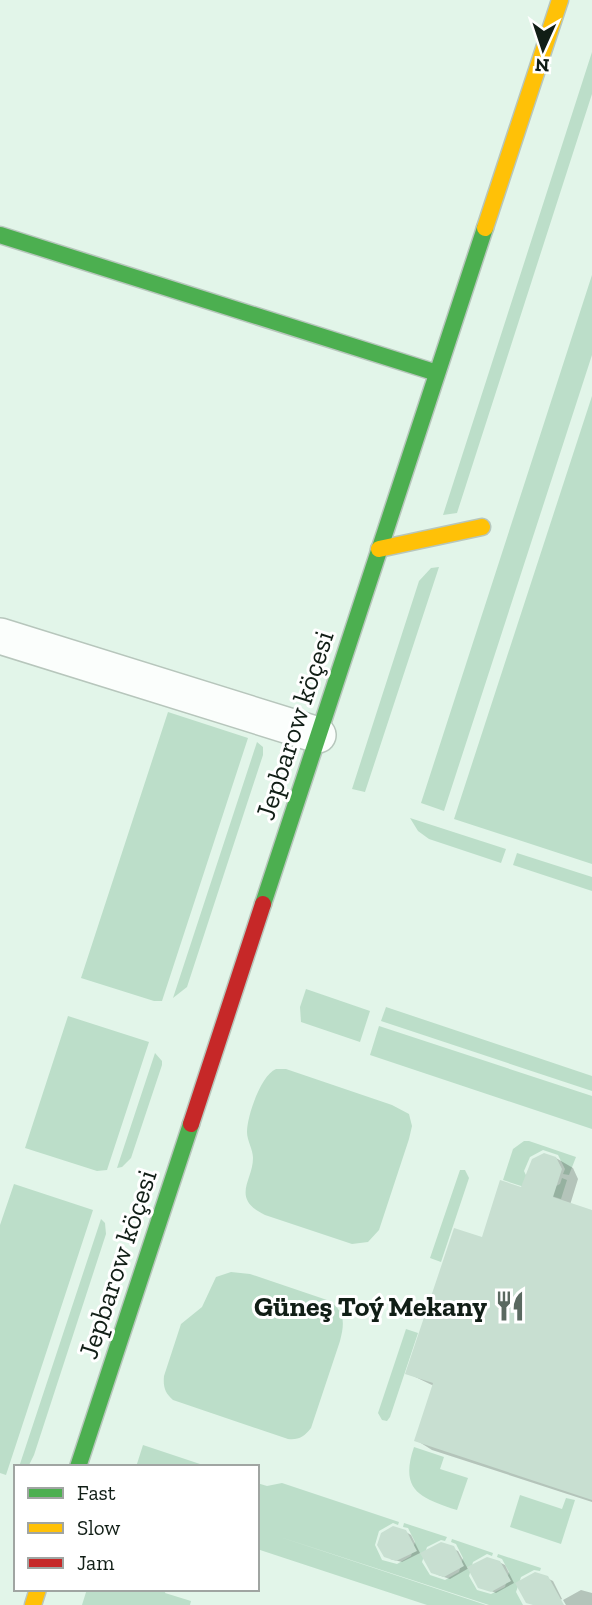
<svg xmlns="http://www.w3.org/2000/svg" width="592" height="1605" font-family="'Zilla Slab',serif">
<rect width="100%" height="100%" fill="#e2f5e9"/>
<path fill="#bcdec9" d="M592,52V94L457,513L443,515Z
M592,275V355L444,811L421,803Z
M592,396V864L454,819Z
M439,567L365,792L352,789L419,581L431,568Z
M168,712L248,738L162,1001H154L81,978Z
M257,742L263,747V755L187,987L173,998Z
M410,818L506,849L501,863L429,839L418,831Z
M517,853L592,877V891L513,865Z
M306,989L370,1011L360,1042L301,1022L300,1007Z
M386,1007L592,1076V1091L381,1021Z
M68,1016L149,1042L107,1170L97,1171L25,1148Z
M379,1026L592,1096V1129L370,1055Z
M155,1053L162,1061V1065L131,1158L122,1167L117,1168Z
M276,1069H286L392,1105L409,1114L412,1126L409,1139L379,1230L368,1242L352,1244L265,1215C230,1198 253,1181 253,1158C253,1149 247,1141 247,1132C247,1116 261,1075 276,1069Z
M524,1141H529L576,1157L569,1175L563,1174L565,1169L558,1155L543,1150L530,1157L524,1171L531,1186L546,1191L560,1184L562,1178L567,1180L561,1199L503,1180L513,1149Z
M460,1170H465L469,1178L441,1262L430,1258Z
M14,1184L93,1210L6,1475L0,1473V1225Z
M101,1219L105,1223L106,1234L34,1455L28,1467H19Z
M231,1272L250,1274L327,1300C345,1310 345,1322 340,1341L311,1428C304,1437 299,1440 288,1439L173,1400C165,1393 163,1387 164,1376L181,1324L202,1307L216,1277Z
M406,1329L418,1333L390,1417L387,1421L382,1420L378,1413Z
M143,1445L209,1467H136Z
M414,1447L444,1457L440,1469L468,1478L457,1510C421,1498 399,1491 414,1447Z
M257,1483L267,1486L282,1483L399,1522L398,1525L393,1523L379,1531L375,1545L382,1560L397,1564L411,1556L415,1542L408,1528L403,1527L404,1523L447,1537L445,1541L441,1540L427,1547L422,1562L430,1575L445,1580L459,1572L463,1558L456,1544L451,1542L452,1539L493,1553L492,1556L487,1554L473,1562L469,1576L477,1590L491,1594L505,1587L509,1572L502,1559L497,1557L498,1554L541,1568L540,1571L534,1570L521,1577L516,1592L523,1605H489L277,1536L486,1605H427L257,1549Z
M520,1495L562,1509L566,1498L575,1500L561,1544L510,1527Z
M87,1589H166L165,1593L191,1601L190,1605H82Z"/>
<path fill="#0003" d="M556,1158L573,1168L578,1179L570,1205L592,1212V1502L432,1450L416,1440L434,1386L407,1373L483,1240L522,1189Z
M406,1532L411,1535L420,1553L402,1562L390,1559Z
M441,1544L458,1551L468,1569L487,1559L499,1562L505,1565L514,1583L496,1593L479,1586L469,1568L450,1579L438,1575L432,1572L423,1553Z
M547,1578L553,1581L562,1599L551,1605H534Z
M581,1590L592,1593V1605H566L563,1600Z"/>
<path fill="#c8dfd1" d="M544,1153L556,1157L562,1169L553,1197L592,1210V1500L414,1441L433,1383L405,1374L454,1228L482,1237L500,1180L521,1187L532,1159Z
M393,1526L406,1530L417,1551L396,1561L384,1557L377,1545L381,1533Z
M441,1542L454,1546L464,1566L444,1577L431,1573L420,1553Z
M487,1557L500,1561L511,1581L491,1592L478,1588L467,1567Z
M535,1572L548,1576L564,1605H533L526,1603L515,1583Z"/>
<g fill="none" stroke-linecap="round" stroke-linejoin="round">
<g stroke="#b7c6bc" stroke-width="38">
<path id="street" d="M0,636L318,735"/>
</g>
<g stroke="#b7c6bc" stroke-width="19">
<path id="fast" d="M0,235L437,373
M263,904L485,228
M78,1467L191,1124"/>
</g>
<g stroke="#b7c6bc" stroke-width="19">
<path id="slow" d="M485,228L560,0
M379,549L482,527
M33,1605L38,1589"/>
</g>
<g stroke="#b7c6bc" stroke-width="19">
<path id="jam" d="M191,1124L263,904"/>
</g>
<use href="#street" stroke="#fbfefc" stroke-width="35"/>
<use href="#fast" stroke="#4caf50" stroke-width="16"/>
<use href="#slow" stroke="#ffc107" stroke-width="16"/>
<use href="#jam" stroke="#c62828" stroke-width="16"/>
</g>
<defs>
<g id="restaurant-bare" transform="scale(2.415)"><path d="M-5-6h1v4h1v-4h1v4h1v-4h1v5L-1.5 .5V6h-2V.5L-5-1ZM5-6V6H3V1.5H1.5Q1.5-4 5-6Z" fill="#5a6960" stroke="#fff" stroke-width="2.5" paint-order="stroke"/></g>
</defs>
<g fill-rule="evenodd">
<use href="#restaurant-bare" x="510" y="1306"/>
</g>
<g text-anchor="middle" stroke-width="6" stroke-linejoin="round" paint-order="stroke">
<g font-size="28" fill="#111e16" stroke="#fff">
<text transform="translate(294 725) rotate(-72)" y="10">Jepbarow köçesi</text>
<text transform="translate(117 1264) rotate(-72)" y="10">Jepbarow köçesi</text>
</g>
<g font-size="28" font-weight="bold" fill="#111e16" stroke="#fff" text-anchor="end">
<text x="487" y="1316">Güneş Toý Mekany</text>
</g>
</g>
<rect x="14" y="1465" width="245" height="126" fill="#ffffff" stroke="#a0a5a2" stroke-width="2"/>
<rect x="28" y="1488" width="35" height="10" fill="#4caf50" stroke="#a0a5a2" stroke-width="2"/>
<text x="77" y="1500" font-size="21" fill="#111e16">Fast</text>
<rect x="28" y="1523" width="35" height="10" fill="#ffc107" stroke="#a0a5a2" stroke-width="2"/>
<text x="77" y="1535" font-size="21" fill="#111e16">Slow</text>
<rect x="28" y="1558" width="35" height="10" fill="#c62828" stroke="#a0a5a2" stroke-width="2"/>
<text x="77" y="1570" font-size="21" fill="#111e16">Jam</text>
<g transform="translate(543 49) rotate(183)" stroke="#ffffff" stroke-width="5" paint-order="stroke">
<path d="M0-5L12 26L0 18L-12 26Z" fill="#111e16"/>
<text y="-10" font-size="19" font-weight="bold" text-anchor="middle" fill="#111e16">N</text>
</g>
</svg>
